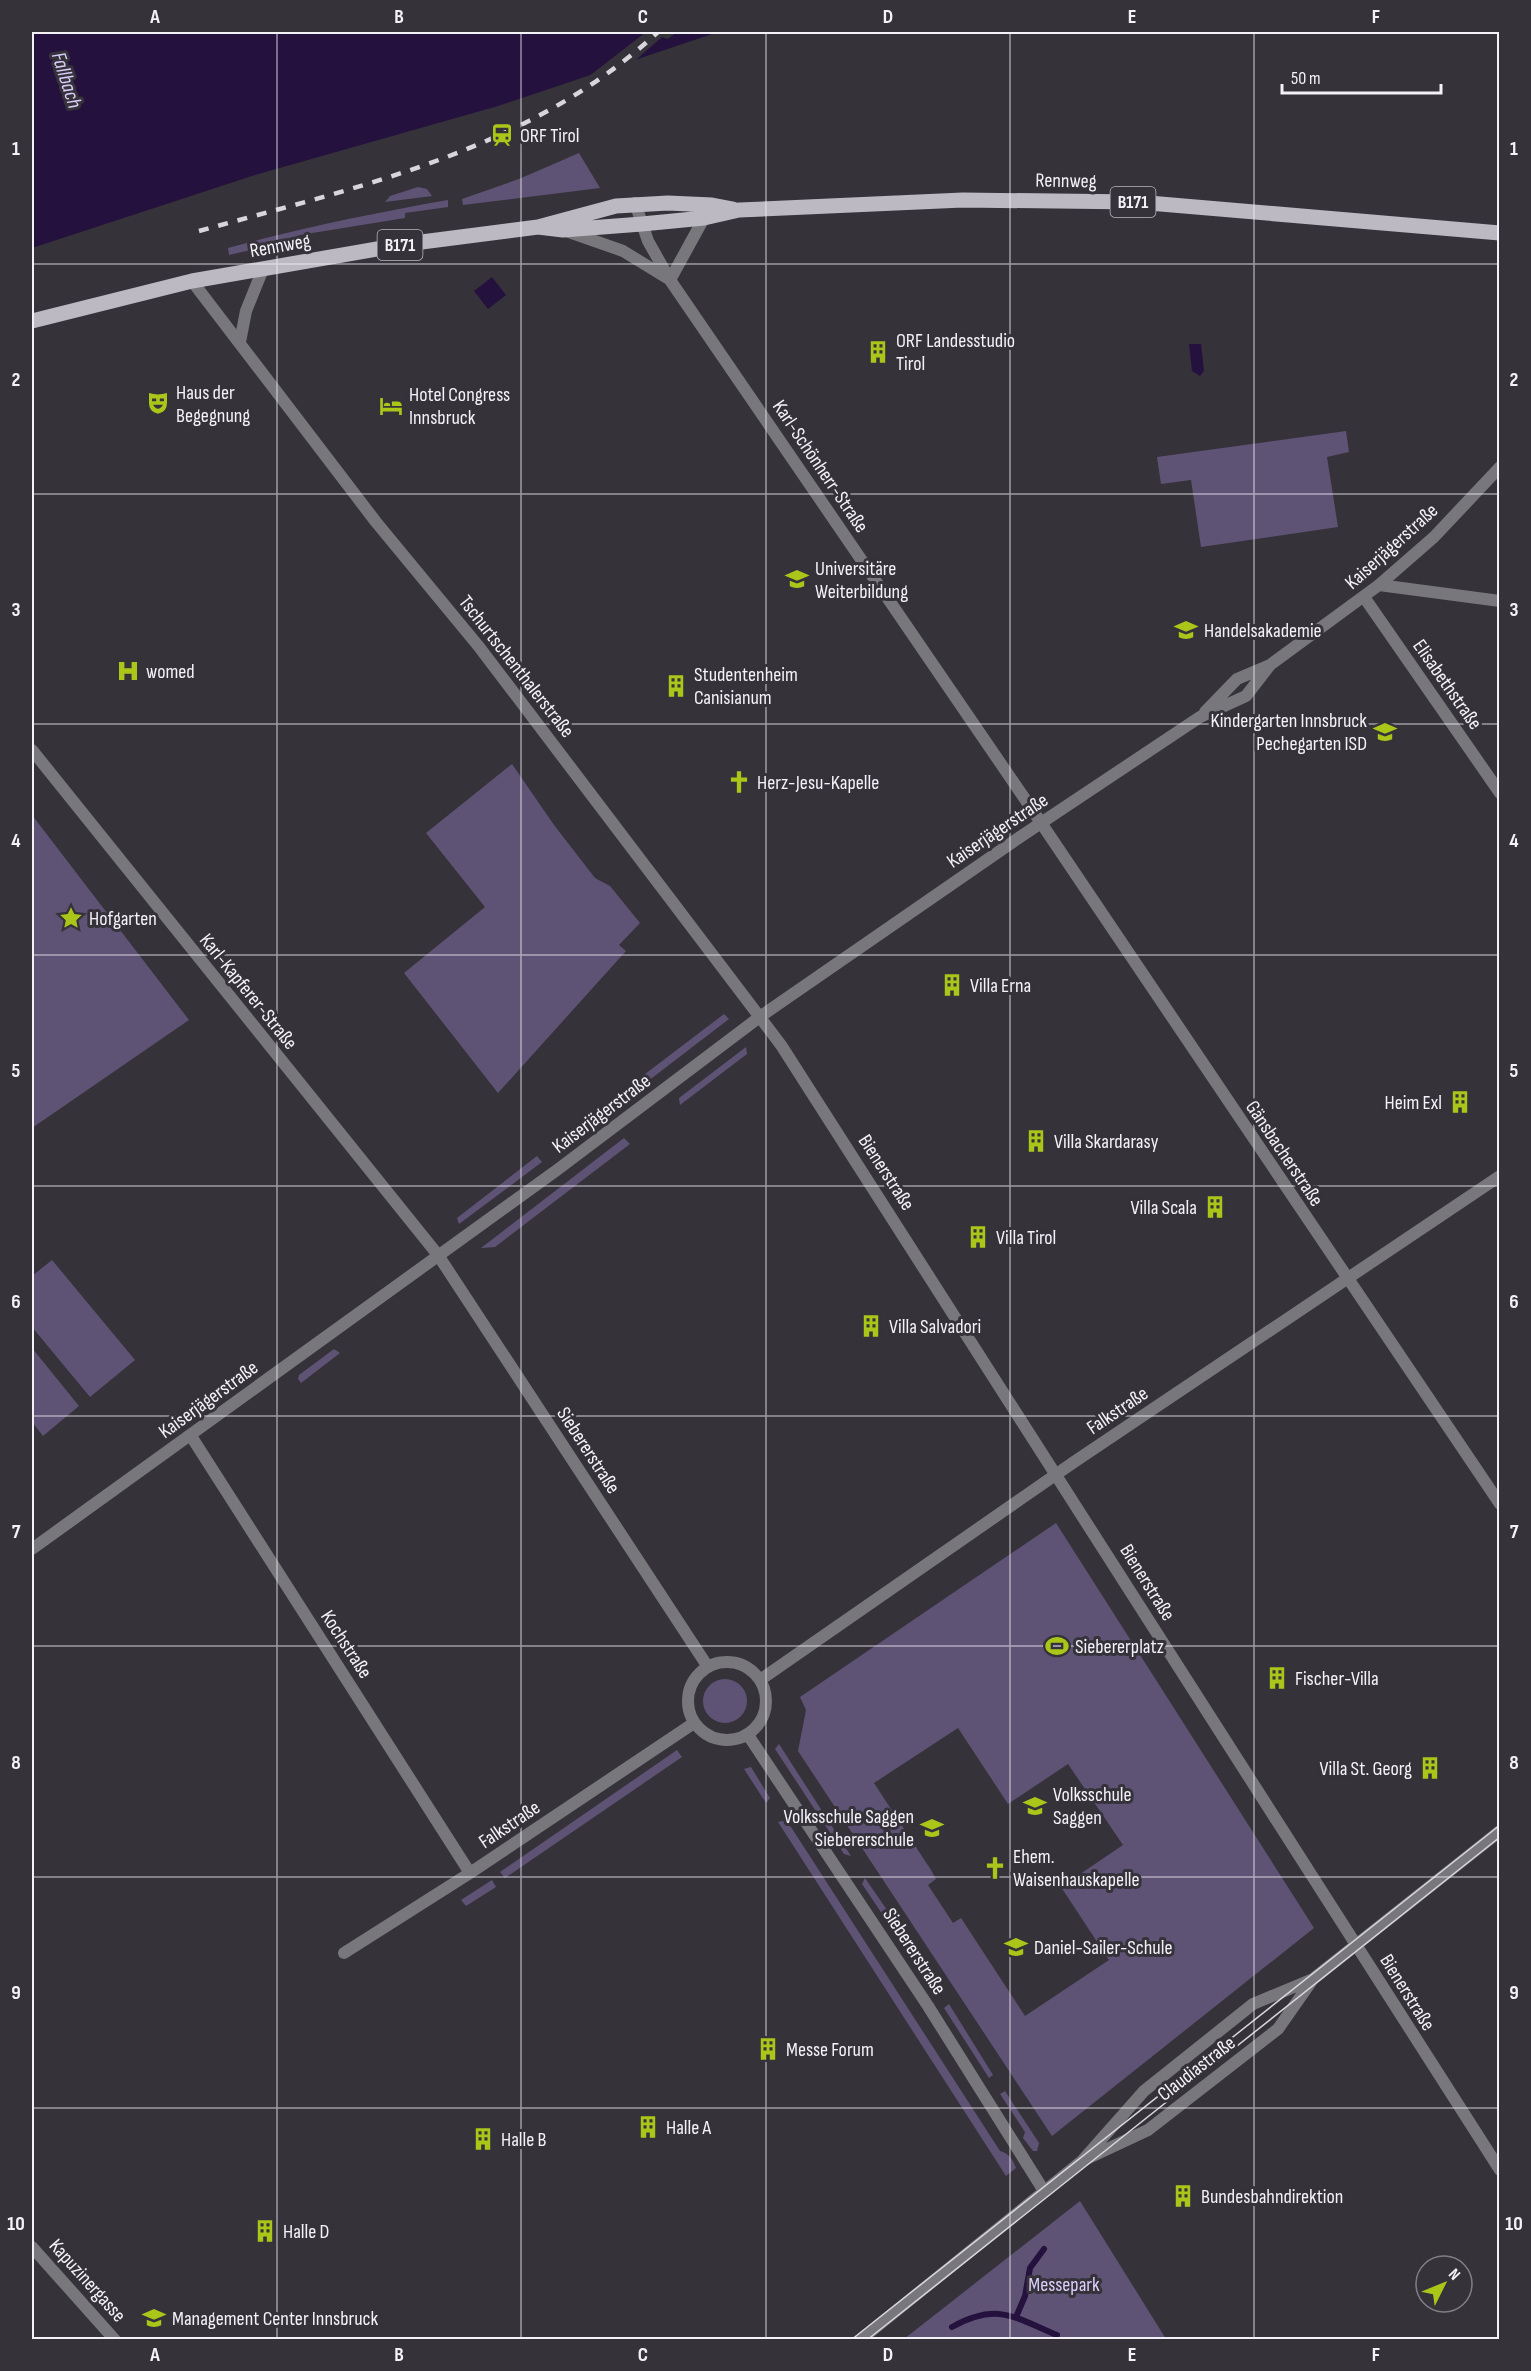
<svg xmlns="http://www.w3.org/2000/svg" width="1531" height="2371" font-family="'Sofia Sans Condensed',sans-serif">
<rect width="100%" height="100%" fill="#35323a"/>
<path fill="#5f5375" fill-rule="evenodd" d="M579,153L600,188L463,205L462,199L519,179Z
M418,187L427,189L432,196L385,202L390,196Z
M448,200V207L405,213V218L300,235L272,245L229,255L228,248C301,228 374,213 448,200Z
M1346,431L1349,452L1327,457L1338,527L1201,547L1191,480L1161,484L1157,457Z
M512,764L554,825L595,878L610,886L640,923L619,945L626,951L498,1093L404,973L485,907L426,833Z
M32,815L189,1020L32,1128Z
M724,1014L729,1019L635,1091H630L628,1087Z
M746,1047L747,1054L680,1105L679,1098Z
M624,1138L630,1144L495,1247L481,1248Z
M537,1156L542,1162L459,1224L457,1218Z
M52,1260L135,1360L90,1397L32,1327V1276Z
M32,1348L79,1406L43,1436L32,1422Z
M334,1349L340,1353L301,1383L298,1379L299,1375Z
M1056,1523L1314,1928L1052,2136L798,1751L806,1710L800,1697ZM958,1728L1008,1804L1068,1764L1123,1845L1061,1887L1109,1960L1025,2016L961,1918L953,1923L928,1885L936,1879L931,1870L874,1783Z
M703 1701a22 22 0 1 1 44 0a22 22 0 1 1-44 0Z
M779,1744L851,1856L844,1854L775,1749Z
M677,1750L682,1757L505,1878L500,1872Z
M751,1767L770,1798L766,1803L744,1769Z
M783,1821L791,1827L1000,2151C1009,2153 1013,2160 1016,2168L1006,2176L778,1822Z
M865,1878L898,1926L893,1930L862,1884Z
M492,1880L496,1887L466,1906L461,1900Z
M902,1932L941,1991L935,1994L896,1936Z
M949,2004L993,2075L989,2078L944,2008Z
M1005,2091L1039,2143L1037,2151H1033L1023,2138L1025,2132L1000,2094Z
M1080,2201L1166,2339H904Z"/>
<path fill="#24113e" d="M32,32H718L498,106L255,175L32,248Z
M492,277L506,295L488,309L474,291Z
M1189,344H1201L1204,371L1200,376L1192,371Z"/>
<path fill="#35323a" d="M646,32H677L668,39L662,37L630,65L584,80Z"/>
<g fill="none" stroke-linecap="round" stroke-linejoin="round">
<path stroke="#24113e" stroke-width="6" d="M1016,2317L1025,2296L1030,2268L1044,2249
M952,2327C997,2302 1014,2317 1057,2335"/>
<path stroke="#78777b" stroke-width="12" d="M635,203L648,241L670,280L1027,802L1500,1504
M569,232L623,251L667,278
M670,280L704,218
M240,342L246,311L263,269
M1379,585L1500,601
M1364,597L1500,793
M32,750L438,1255L708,1667
M191,1436L470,1873
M688 1701a39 39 0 1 1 78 0a39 39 0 1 1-78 0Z
M760,1680L1074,1462L1500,1176
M748,1735L928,2006L1044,2191
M344,1953L470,1873L694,1723
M1086,2159L1148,2130L1278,2029L1313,1979L1500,1831
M32,2247L115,2340
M860,2340L1082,2161L1144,2091L1253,2004L1313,1979"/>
<path stroke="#78777b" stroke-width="12" d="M192,281L376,522L480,648L781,1045L1500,2170
M1205,712L1237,679L1270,665L1379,585L1434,537L1500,467
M32,1549L557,1170L761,1016L1020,837L1200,717L1246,696L1270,665"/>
<path stroke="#bcb9c2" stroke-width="15" d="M538,227L563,230L642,224L704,218L739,210L963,200L1137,202L1500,233
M32,321L192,281L406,244L538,227L616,206L668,203L712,205L733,209"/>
<path stroke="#d8d5dc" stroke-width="1.5" d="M851,2340L1500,1825
M867,2340L1500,1837"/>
<path stroke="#d8d5dc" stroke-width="4.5" stroke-dasharray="10 10" stroke-linecap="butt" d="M199,231C361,186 531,150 658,32"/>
</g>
<path fill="none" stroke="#f4f2f8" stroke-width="1.5" stroke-opacity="0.55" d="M277,32V2340M521,32V2340M766,32V2340M1010,32V2340M1254,32V2340M32,264H1500M32,494H1500M32,724H1500M32,955H1500M32,1186H1500M32,1416H1500M32,1646H1500M32,1877H1500M32,2108H1500"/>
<defs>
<g id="station-bare" transform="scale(1.8)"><path d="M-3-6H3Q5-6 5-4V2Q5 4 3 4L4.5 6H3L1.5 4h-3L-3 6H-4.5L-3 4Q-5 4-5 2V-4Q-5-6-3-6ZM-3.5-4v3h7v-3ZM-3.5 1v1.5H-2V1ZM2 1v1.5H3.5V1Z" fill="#aac719" stroke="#35323a" stroke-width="2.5" paint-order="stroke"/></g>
<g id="building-bare" transform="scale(1.8)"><path d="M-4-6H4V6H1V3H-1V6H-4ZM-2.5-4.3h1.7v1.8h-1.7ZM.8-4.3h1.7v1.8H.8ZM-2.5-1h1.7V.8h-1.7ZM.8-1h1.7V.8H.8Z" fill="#aac719" stroke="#35323a" stroke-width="2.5" paint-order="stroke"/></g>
<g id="theatre-bare" transform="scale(1.8)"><path d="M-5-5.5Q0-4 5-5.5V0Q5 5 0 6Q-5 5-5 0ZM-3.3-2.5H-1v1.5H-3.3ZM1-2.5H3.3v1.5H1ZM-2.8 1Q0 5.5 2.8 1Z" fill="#aac719" stroke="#35323a" stroke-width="2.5" paint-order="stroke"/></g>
<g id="hotel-bare" transform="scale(1.8)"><path d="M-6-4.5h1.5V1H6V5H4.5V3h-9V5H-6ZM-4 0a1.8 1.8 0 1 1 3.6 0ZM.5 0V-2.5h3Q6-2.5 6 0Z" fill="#aac719" stroke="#35323a" stroke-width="2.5" paint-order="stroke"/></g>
<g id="university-bare" transform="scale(1.8)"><path d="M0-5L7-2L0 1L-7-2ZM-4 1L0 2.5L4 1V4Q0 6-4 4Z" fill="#aac719" stroke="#35323a" stroke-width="2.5" paint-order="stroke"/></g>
<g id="school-bare" transform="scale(1.8)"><path d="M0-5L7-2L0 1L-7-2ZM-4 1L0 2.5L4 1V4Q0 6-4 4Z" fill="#aac719" stroke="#35323a" stroke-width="2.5" paint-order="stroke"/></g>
<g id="hospital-bare" transform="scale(1.8)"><path d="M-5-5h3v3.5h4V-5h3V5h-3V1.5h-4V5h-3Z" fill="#aac719" stroke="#35323a" stroke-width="2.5" paint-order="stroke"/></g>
<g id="church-bare" transform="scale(1.8)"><path d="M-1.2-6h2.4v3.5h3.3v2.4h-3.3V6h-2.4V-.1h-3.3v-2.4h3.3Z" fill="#aac719" stroke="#35323a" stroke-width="2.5" paint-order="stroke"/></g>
<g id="sight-bare" transform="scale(1.8)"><path d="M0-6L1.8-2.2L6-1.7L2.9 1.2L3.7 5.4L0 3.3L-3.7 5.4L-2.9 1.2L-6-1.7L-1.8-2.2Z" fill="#aac719" stroke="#35323a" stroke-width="2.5" paint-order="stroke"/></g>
<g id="stadium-bare" transform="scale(1.8)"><path d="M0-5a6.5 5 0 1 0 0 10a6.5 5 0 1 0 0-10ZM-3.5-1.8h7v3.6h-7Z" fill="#aac719" stroke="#35323a" stroke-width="2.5" paint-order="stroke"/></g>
</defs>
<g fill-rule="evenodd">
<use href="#station-bare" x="502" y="135"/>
<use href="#building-bare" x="878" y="352"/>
<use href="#theatre-bare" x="158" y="403"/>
<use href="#hotel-bare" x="391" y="406"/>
<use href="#university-bare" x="797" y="579"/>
<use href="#school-bare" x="1186" y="630"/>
<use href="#hospital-bare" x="128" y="671"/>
<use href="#building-bare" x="676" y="686"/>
<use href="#school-bare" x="1385" y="732"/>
<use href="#church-bare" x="739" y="782"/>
<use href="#sight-bare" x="71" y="918"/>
<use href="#building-bare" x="952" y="985"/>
<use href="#building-bare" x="1460" y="1102"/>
<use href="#building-bare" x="1036" y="1141"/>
<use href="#building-bare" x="1215" y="1207"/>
<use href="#building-bare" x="978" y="1237"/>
<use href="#building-bare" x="871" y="1326"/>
<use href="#stadium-bare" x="1057" y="1646"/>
<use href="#building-bare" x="1277" y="1678"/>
<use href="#building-bare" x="1430" y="1768"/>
<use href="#school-bare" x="1035" y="1806"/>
<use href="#school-bare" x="932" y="1828"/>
<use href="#church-bare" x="995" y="1868"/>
<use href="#school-bare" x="1016" y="1947"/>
<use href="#building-bare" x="768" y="2049"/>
<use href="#building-bare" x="648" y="2127"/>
<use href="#building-bare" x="483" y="2139"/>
<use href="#building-bare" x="1183" y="2196"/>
<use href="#building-bare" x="265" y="2231"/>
<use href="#university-bare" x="154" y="2318"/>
</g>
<g text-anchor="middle" stroke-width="6" stroke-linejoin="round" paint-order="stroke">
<g fill="#35323a" stroke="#bbb8bf" stroke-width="1.5">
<rect x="1110.5" y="187" width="45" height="30" rx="4.5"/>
<rect x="377.5" y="230" width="45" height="30" rx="4.5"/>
</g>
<g font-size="18" font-weight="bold" fill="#f4f2f8">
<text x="1133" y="208">B171</text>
<text x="400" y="251">B171</text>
</g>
<g font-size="20" fill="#f4f2f8" stroke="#35323a" text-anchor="start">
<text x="520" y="142">ORF Tirol</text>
<text x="896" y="347">ORF Landesstudio<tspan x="896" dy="23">Tirol</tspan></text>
<text x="176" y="399">Haus der<tspan x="176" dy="23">Begegnung</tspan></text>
<text x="409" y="401">Hotel Congress<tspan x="409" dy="23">Innsbruck</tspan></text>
<text x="815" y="575">Universitäre<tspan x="815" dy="23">Weiterbildung</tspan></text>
<text x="1204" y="637">Handelsakademie</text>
<text x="146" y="678">womed</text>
<text x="694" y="681">Studentenheim<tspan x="694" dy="23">Canisianum</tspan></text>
<text x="1367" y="727" text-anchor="end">Kindergarten Innsbruck<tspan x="1367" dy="23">Pechegarten ISD</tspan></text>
<text x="757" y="789">Herz-Jesu-Kapelle</text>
<text x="89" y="925">Hofgarten</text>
<text x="970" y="992">Villa Erna</text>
<text x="1442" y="1109" text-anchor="end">Heim Exl</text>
<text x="1054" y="1148">Villa Skardarasy</text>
<text x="1197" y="1214" text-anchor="end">Villa Scala</text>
<text x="996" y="1244">Villa Tirol</text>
<text x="889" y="1333">Villa Salvadori</text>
<text x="1075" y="1653">Siebererplatz</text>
<text x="1295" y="1685">Fischer-Villa</text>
<text x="1412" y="1775" text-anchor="end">Villa St. Georg</text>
<text x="1053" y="1801">Volksschule<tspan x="1053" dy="23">Saggen</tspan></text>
<text x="914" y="1823" text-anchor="end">Volksschule Saggen<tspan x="914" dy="23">Siebererschule</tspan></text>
<text x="1013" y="1863">Ehem.<tspan x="1013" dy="23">Waisenhauskapelle</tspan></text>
<text x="1034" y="1954">Daniel-Sailer-Schule</text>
<text x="786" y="2056">Messe Forum</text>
<text x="666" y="2134">Halle A</text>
<text x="501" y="2146">Halle B</text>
<text x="1201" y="2203">Bundesbahndirektion</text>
<text x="283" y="2238">Halle D</text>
<text x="172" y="2325">Management Center Innsbruck</text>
</g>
<g font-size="20" fill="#f4f2f8" stroke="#35323a">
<text transform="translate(1066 180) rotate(1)" y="7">Rennweg</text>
<text transform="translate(280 245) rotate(-10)" y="7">Rennweg</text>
<text transform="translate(821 466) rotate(56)" y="7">Karl-Schönherr-Straße</text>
<text transform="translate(1391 546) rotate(-42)" y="7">Kaiserjägerstraße</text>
<text transform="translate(517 666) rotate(52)" y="7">Tschurtschenthalerstraße</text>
<text transform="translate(1448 684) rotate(55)" y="7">Elisabethstraße</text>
<text transform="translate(997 830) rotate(-34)" y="7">Kaiserjägerstraße</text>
<text transform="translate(249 991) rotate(51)" y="7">Karl-Kapferer-Straße</text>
<text transform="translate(601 1113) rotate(-37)" y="7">Kaiserjägerstraße</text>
<text transform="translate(1285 1153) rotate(56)" y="7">Gänsbacherstraße</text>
<text transform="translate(887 1172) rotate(57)" y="7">Bienerstraße</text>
<text transform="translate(208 1399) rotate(-36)" y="7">Kaiserjägerstraße</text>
<text transform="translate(1117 1410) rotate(-34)" y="7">Falkstraße</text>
<text transform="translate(589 1450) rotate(57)" y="7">Siebererstraße</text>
<text transform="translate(1148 1582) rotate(58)" y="7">Bienerstraße</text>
<text transform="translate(347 1644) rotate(57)" y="7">Kochstraße</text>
<text transform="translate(509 1824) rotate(-34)" y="7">Falkstraße</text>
<text transform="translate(915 1951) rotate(57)" y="7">Siebererstraße</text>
<text transform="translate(1408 1992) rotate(58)" y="7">Bienerstraße</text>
<text transform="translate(1196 2068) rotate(-38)" y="7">Claudiastraße</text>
<text transform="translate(88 2280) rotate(48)" y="7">Kapuzinergasse</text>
</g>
<g font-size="20" fill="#ddcefd" stroke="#35323a">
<text x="1064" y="2291">Messepark</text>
</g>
<g font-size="21" font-style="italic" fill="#dacbfa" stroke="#35323a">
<text transform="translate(67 80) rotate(72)" y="7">Fallbach</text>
</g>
</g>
<rect width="1531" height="2371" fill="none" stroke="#35323a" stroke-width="66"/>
<g transform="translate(1444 2284) rotate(47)"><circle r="28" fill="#35323a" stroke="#817f86" stroke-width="1.5"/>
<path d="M0-4.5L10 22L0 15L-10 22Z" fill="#aac719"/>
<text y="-9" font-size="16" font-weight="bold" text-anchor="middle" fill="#f4f2f8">N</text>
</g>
<path d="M1282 84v9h159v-9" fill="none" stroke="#f4f2f8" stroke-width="3"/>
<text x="1291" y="84" font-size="18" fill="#f4f2f8" stroke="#35323a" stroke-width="4.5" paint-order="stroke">50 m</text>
<rect x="33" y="33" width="1465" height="2305" fill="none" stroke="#f4f2f8" stroke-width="2"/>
<g font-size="20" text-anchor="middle" font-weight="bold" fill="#f4f2f8">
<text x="155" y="23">A</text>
<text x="399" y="23">B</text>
<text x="643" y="23">C</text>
<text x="888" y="23">D</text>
<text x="1132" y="23">E</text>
<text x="1376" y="23">F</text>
<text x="16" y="155">1</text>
<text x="1514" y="155">1</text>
<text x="16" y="386">2</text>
<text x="1514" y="386">2</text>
<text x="16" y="616">3</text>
<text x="1514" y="616">3</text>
<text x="16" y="847">4</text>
<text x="1514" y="847">4</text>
<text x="16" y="1077">5</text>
<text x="1514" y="1077">5</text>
<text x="16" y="1308">6</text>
<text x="1514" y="1308">6</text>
<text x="16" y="1538">7</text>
<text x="1514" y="1538">7</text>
<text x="16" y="1769">8</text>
<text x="1514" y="1769">8</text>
<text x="16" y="1999">9</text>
<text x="1514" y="1999">9</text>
<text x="16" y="2230">10</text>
<text x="1514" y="2230">10</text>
<text x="155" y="2361">A</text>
<text x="399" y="2361">B</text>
<text x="643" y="2361">C</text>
<text x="888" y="2361">D</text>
<text x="1132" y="2361">E</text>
<text x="1376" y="2361">F</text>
</g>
</svg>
